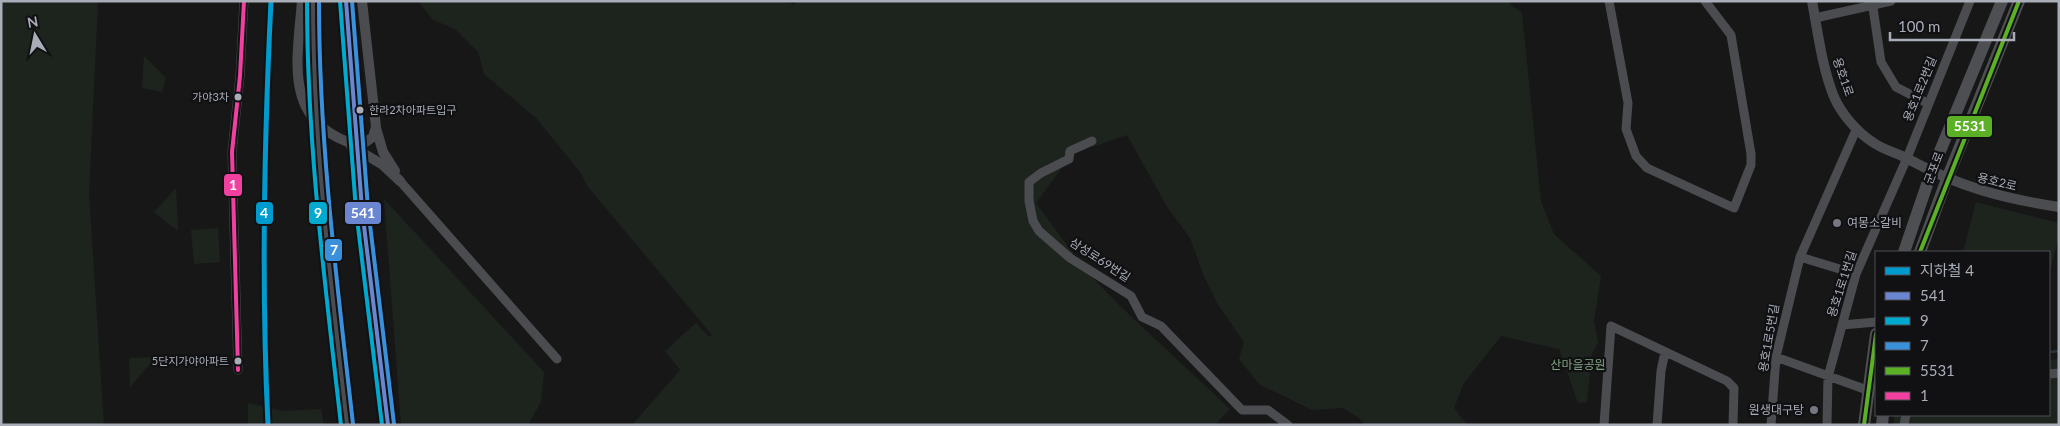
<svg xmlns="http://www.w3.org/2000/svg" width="2060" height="426" font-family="Lato,'Noto Sans KR',sans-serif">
<rect width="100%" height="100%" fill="#171717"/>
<path fill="#1d241e" d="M1,1H98L89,194L104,425H1Z
M418,1H787L794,5L796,1H1510V4L1522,13L1541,201L1554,234L1601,276L1594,321L1598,343L1592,354L1587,402L1578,403L1559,349L1501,336L1464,383L1454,408L1467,425H1365L1359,418L1343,408L1312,410L1259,384L1239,359L1244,342L1217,303L1204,276L1190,238L1167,207L1127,135L1072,154L1036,203L1086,271L1121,307L1230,409L1215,425H632L680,370L665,351L696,323L709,337L712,335L588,187L580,172L536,118L484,74L478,52L455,29L433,20Z
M144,56L166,78L162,92L142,88Z
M176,188L178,231L154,212Z
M384,199L544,372L541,402L528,425H401Z
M1976,202L2059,223V236L2049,275V252H1963Z
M218,228L220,262L194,264L191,230Z
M156,357L130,387L129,358Z
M2059,359V425H1894V415H2049V360Z
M248,403L283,411L321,409L324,425H248Z"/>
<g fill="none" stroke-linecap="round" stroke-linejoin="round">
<path stroke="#2a3239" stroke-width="2.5" d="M2049,352L2059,351"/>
<path stroke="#4b4c50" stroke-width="9" d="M1609,1L1628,103L1626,129L1636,156L1647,168L1734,208L1751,165V154L1731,35L1705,1
M1872,1L1881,62L1896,87L1927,103
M1815,18L1891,1
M1092,141L1070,151L1069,159L1041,173L1029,182V201L1033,221L1039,231L1070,258L1131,296L1142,317L1161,326L1242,410H1268L1288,425
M400,181L557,359
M1800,257L1856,274
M1842,325L1876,322
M1776,357L1867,390
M238,370L232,152L240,76L244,1
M2049,374L2059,373
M1604,425L1611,326L1727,381L1734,388L1733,425
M1657,425L1661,371L1665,352
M1771,425L1776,357L1800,257L1856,130
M1827,425L1828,377L1856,274L1907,158L1970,1
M1904,425L1906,415"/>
<path stroke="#4b4c50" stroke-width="10" d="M302,1C297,64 282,124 360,146L373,137L376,127L362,1
M346,1L352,95
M1812,1C1818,33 1822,67 1834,97C1842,115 1858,133 1874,143C1884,150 1897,153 1908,159C1960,187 2001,198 2059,207
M313,79V1
M376,128L383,152L395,171
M351,146L383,165L400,181
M320,189L347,425
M362,209L388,425"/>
<path stroke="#4d4f52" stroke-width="12" d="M1904,252L1931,173L2002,1
M1920,252L1947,179L2019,1
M1864,425L1876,334
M1882,425L1883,415"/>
<path stroke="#4b4c50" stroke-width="10" d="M313,79L320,189
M352,95L362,209"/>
<g stroke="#111113" stroke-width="8">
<path id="bus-1" d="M346,1L362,209L388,425"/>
</g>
<g stroke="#111113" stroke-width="8">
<path id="bus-2" d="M307,1C307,144 325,284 341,425
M340,1L356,210L382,425"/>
</g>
<g stroke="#111113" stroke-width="8">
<path id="bus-3" d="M319,1C319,143 337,283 353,424
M352,1L368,208L394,424"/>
</g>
<g stroke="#111113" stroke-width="8">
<path id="bus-4" d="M1920,252L2019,1
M1864,425L1876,334"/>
</g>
<g stroke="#111113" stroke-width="8">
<path id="bus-5" d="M238,370L232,152L240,76L244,1"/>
</g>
<use href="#bus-1" stroke="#6a86d1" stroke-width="4"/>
<use href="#bus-2" stroke="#00a9ce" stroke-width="4"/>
<use href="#bus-3" stroke="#3a90db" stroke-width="4"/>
<use href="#bus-4" stroke="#5bb025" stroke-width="4"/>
<use href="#bus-5" stroke="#f240a1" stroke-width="4"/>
<g stroke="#111113" stroke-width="9">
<path id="metro-1" d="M268,425C261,283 264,143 271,1"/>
</g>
<use href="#metro-1" stroke="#009bce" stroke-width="5"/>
</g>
<g fill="#a8adb8" stroke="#111113" stroke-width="2">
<circle cx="238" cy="97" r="4.5"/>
<circle cx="360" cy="110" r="4.5"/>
<circle cx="238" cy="361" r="4.5"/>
</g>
<g fill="#757880" stroke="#111113" stroke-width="2">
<circle cx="1837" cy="223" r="5"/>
<circle cx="1814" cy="410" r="5"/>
</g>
<g text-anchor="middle" stroke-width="4.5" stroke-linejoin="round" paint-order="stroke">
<g font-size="11" fill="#a8adb8" stroke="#111113" text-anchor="end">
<text x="229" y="101">가야3차</text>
<text x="369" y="114" text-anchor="start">한라2차아파트입구</text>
<text x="229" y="365">5단지가야아파트</text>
</g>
<g font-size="12" fill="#a8adb8" stroke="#111113">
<text transform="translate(1843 77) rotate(71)" y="4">용호1로</text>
<text transform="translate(1920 89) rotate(-68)" y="4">용호1로2번길</text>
<text transform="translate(1934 168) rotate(-69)" y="4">군포로</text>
<text transform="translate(1997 182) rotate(14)" y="4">용호2로</text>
<text transform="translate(1100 260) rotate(33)" y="4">삼성로69번길</text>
<text transform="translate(1842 284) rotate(-72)" y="4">용호1로1번길</text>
<text transform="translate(1769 338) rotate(-80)" y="4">용호1로5번길</text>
</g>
<g font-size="12" fill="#a8adb8" stroke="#111113" text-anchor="start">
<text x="1847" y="227">여몽소갈비</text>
<text x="1804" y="414" text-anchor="end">원생대구탕</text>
</g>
<g font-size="12" fill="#7fa381" stroke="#111113">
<text x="1578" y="369">산마을공원</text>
</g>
</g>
<g stroke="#111113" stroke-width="2">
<rect x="1946" y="115" width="47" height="23" rx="5" fill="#5bb025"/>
<rect x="223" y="173" width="20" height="24" rx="5" fill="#f240a1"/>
<rect x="255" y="201" width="19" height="24" rx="5" fill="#009bce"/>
<rect x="344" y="201" width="38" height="24" rx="5" fill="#6a86d1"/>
<rect x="308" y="201" width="20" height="24" rx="5" fill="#00a9ce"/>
<rect x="324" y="238" width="19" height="24" rx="5" fill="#3a90db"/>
</g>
<g font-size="14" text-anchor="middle" font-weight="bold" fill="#fff">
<text x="1970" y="131">5531</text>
<text x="233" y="190">1</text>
<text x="264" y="218">4</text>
<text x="363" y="218">541</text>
<text x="318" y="218">9</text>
<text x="334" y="255">7</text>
</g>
<rect width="2060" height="426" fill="none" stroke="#a8adb8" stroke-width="5"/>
<rect x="1875" y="251" width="175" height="165" fill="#111113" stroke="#4d4f55"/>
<rect x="1885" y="267" width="25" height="8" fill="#009bce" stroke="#4d4f55"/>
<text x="1920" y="276" font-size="15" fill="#a8adb8">지하철 4</text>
<rect x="1885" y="292" width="25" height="8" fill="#6a86d1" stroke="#4d4f55"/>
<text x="1920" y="301" font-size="15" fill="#a8adb8">541</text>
<rect x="1885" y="317" width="25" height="8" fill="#00a9ce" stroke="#4d4f55"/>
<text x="1920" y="326" font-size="15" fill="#a8adb8">9</text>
<rect x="1885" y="342" width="25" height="8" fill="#3a90db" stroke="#4d4f55"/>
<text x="1920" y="351" font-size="15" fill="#a8adb8">7</text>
<rect x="1885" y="367" width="25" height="8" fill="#5bb025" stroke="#4d4f55"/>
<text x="1920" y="376" font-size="15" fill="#a8adb8">5531</text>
<rect x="1885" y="392" width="25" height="8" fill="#f240a1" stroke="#4d4f55"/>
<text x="1920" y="401" font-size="15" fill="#a8adb8">1</text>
<g transform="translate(35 35) rotate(350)" stroke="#111113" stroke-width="4" paint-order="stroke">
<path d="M0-4L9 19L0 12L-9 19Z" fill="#a8adb8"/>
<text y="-8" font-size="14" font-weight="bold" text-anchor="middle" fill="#a8adb8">N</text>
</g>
<path d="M1890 32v8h124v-8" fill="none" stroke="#a8adb8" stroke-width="2.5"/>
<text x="1898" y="32" font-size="15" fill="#a8adb8" stroke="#111113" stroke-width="4" paint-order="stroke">100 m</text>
</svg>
